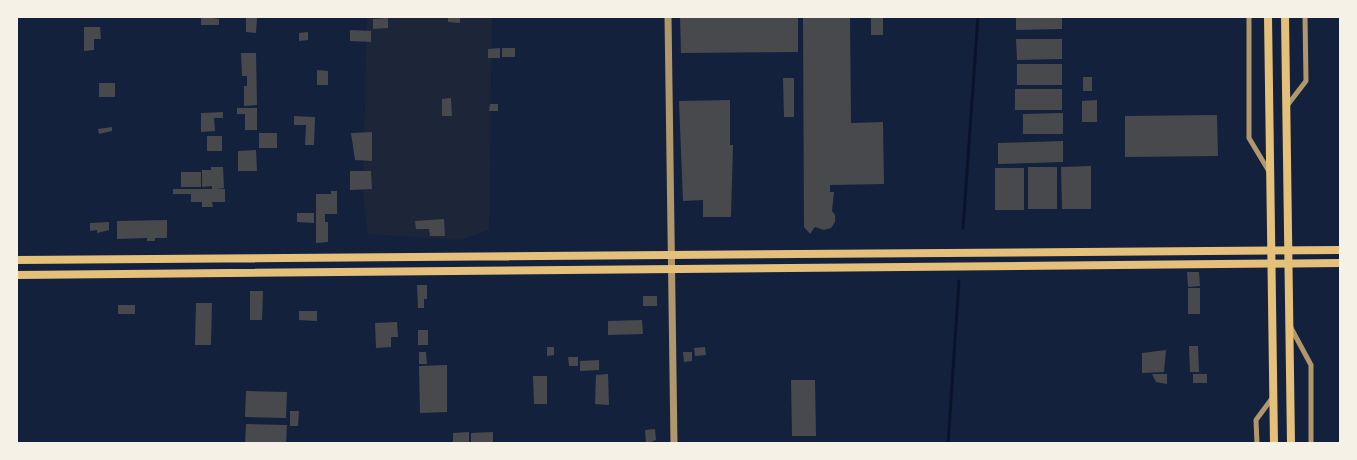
<svg xmlns="http://www.w3.org/2000/svg" width="1357" height="460" font-family="'Asap Condensed',sans-serif">
<rect width="100%" height="100%" fill="#14213d"/>
<path fill="#1d2539" d="M367,17H492L489,230L460,240L368,234L363,192Z"/>
<g fill="none" stroke-linecap="round" stroke-linejoin="round">
<path stroke="#0b132b" stroke-width="3" d="M963,228L978,16
M948,444L959,281"/>
</g>
<path fill="#48494c" d="M201,16L219,19V25H201Z
M448,16H460V23L448,22Z
M680,16H798V52L681,53Z
M803,16H850L851,123L883,122L884,184L830,185V192H834L832,211L835,215V222L831,228L824,230L815,227L810,234L804,227Z
M883,16V35H871V17Z
M1016,16H1062V29L1016,30Z
M246,18H257L256,33L246,32Z
M388,18V28L373,29V19Z
M84,27H100L101,39H94V50L84,51Z
M350,30L371,31V42L350,41Z
M308,32V40L299,41V33Z
M1016,39H1062V59L1017,60Z
M500,48V58H488V49Z
M502,48H515V57H502Z
M241,53H256L257,105L244,106V86H247V76H242Z
M1017,64H1062V85H1017Z
M317,70L328,71V85H317Z
M1083,77H1092V91H1083Z
M783,78H794V117H784Z
M99,83H115V97H99Z
M1015,89H1062V110H1015Z
M451,98L452,116H442V99Z
M730,100V145H733L731,217H703V200L683,201L679,101Z
M1097,100V122H1082V101Z
M490,104H498V111H489Z
M237,108H257V130H245V114H237Z
M223,112V118H214L215,131L201,132V113Z
M1063,113V134H1023V114Z
M1217,115L1218,156L1125,157V116Z
M294,116L315,117L314,145H305L306,125H294Z
M112,127V131L99,134L98,129Z
M372,132V161L355,160L351,133Z
M259,133H277V148H259Z
M207,136H222V151H207Z
M1063,141V162L998,164V143Z
M256,150L257,171H238V151Z
M1091,166V209H1062L1061,167Z
M211,167H223L224,188L217,189H225V202H212L213,207H202V202H191V194H173V189H212V186L202,187V170H211Z
M1028,167H1057V209H1028Z
M995,168H1024V210H995Z
M350,171H371L372,189L350,190Z
M181,172H201V187H181Z
M331,191H337V214H325V222H328V242L316,243V194H331Z
M297,213H314V223L297,222Z
M444,219L445,236H430L429,229H416L415,221Z
M167,220V238H155V241H147V238L117,239V221Z
M109,222V230L97,233V230L90,231V223Z
M1187,272H1199L1200,286L1188,287Z
M417,285H427V299H424V308H418Z
M1188,288H1200V314H1188Z
M250,291H263L262,320H250Z
M643,296H657V306H643Z
M196,303H212L211,345H195Z
M118,305H135V314H118Z
M299,311H317V321L299,320Z
M642,320L643,334L608,335V321Z
M397,322L398,337H391V347L376,348L375,323Z
M418,330H428V345H418Z
M1189,346H1198L1199,372H1190Z
M547,347H554V355L547,356Z
M705,347L706,355L695,356L694,348Z
M1166,350L1164,372L1142,373V353Z
M419,352H426L427,364H419Z
M683,352H692V361L684,362Z
M568,357H578V366H569Z
M599,360V370L580,371V361Z
M447,365V412L420,413L419,366Z
M608,374L609,405L595,404L596,375Z
M1152,374H1167V384L1156,382Z
M1193,374H1207V383H1193Z
M533,376H547V404H534Z
M791,380H815L816,436H792Z
M246,391L287,392L286,418L245,417Z
M290,411H299L298,426H290Z
M246,424L287,425L286,444H245Z
M655,429L656,440L646,444L645,430Z
M469,432V443H453V433Z
M493,432V443H471V433Z"/>
<g fill="none" stroke-linecap="round" stroke-linejoin="round">
<path stroke="#b1986c" stroke-width="5" d="M1249,16V138L1270,173
M1286,107L1306,81L1305,16
M1290,326L1311,365V444
M1257,444L1256,420L1273,397"/>
<path stroke="#b1986c" stroke-width="7" d="M668,16L674,444"/>
<path stroke="#e5c07b" stroke-width="8" d="M16,260L1340,250
M16,275L1340,263"/>
<path stroke="#e5c07b" stroke-width="8" d="M1268,16L1274,444
M1285,16L1291,444"/>
</g>
<rect width="1357" height="460" fill="none" stroke="#f6f1e7" stroke-width="36"/>
</svg>
